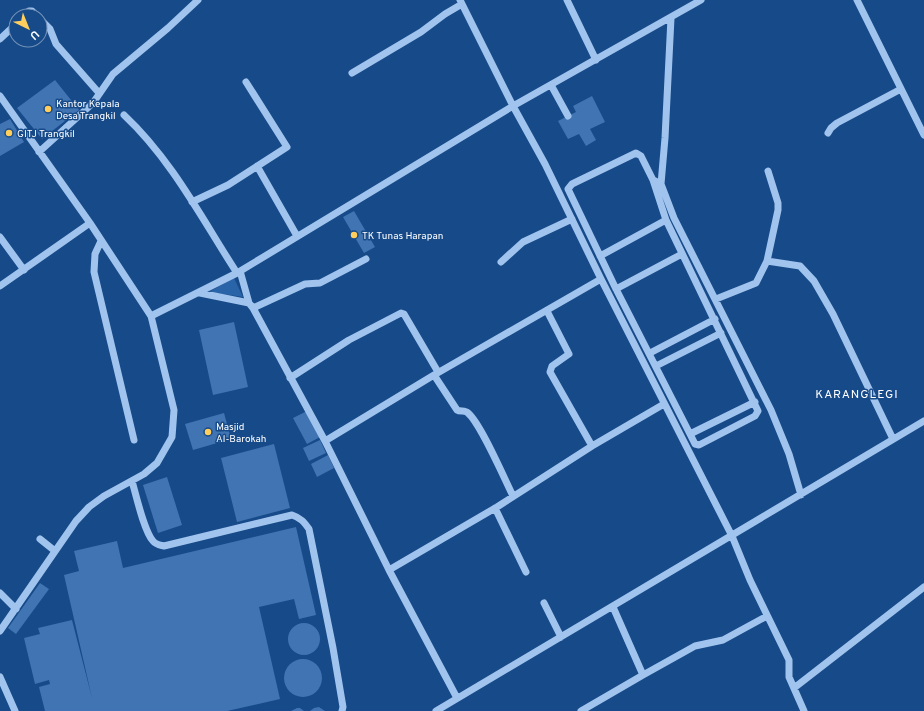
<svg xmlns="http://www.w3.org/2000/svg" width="924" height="711" font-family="Overpass,sans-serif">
<rect width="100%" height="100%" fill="#174a89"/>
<path fill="#2a64a8" d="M234,278L243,297L209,292Z"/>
<path fill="#4074b2" d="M55,80L79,110L42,139L17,108Z
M592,96L605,122L590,129L596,140L586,146L579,134L568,139L558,121L576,112L573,106Z
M10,119L24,142L0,156V124Z
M354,211L375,247L364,253L343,217Z
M234,322L248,387L213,395L199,330Z
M307,411L320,437L307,444L293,418Z
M224,413L231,439L193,450L185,424Z
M320,440L326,453L309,461L303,448Z
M274,444L290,508L237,522L221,458Z
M328,455L334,468L317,477L311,464Z
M167,477L182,525L158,533L143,485Z
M296,527L316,615L299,619L294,599L259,607L280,699L227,711H45L39,687L50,684L49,680L35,684L24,638L40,634L38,628L72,620L92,698L64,575L79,571L74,551L117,541L123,568Z
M40,583L49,589L16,634L8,628Z
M288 639a16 16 0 1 1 32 0a16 16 0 1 1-32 0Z
M284 678a19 19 0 1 1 38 0a19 19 0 1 1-38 0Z
M319,707L325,711H310L314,708Z
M297,708H300L304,711H291Z"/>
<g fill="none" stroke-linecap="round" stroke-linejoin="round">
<path stroke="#a0c4ee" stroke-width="7" d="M460,0L513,106L545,164L601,279L732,536L750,580L789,660V677L804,711
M567,0L596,60
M857,0L924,135
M24,16L29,11H32L37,16
M671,18L665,138L661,184L674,218L771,410L789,454L801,495
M40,19L50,29L56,44L99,93
M0,39L16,24
M352,73L421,32L445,14L462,4
M551,85L568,116
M0,96L90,223L151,316L174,410L172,437L157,463L144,474L104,496L89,507L76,521L0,631
M124,115C172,160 202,219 237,273
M828,133L831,128L837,123L901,89
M39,152L93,103L113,74L168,28L198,0
M257,166L297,236
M661,184L653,180L641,156L636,153L572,184L568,189L616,289L690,434L695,444L699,445L755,416L758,411L666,220
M192,202L228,185L287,147L246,82
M0,237L24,270
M101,241L95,254L94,272L134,440
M600,256L666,220L653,180
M767,261L800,266L814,281L833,314L893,439
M501,262L523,242L572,219
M240,271L249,303
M0,286L90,223
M616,289L682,254
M200,293L249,303L253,308L325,441L389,570L457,698
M716,299L756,283L767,261L778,210V203L768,171
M253,308L305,284L320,283L366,259
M547,311L569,354L552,366L550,372L592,446
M151,316L237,273L513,106L701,0
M650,353L715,319
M656,366L721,333
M434,375L457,410C460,412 465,410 468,413C481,424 504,478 513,496
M290,378L349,340L401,313L404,314L438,372
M690,434L755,402
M325,441L434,375L601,279
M132,481C136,495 144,531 153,541C156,545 160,545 164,546L292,515C301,518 304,522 309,529L333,648L343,707L342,711
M495,508L526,572
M40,539L55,551
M389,570L497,507L592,446L664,404
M0,593L16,609
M544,603L561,637
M613,607L643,675L695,646L723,640L767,616
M0,677L15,711
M794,688L924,587
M436,711L924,421
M581,711L643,675"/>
</g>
<g fill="#ffce5d" stroke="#174a89" stroke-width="1.5">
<circle cx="48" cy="109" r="4"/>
<circle cx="9" cy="133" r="4"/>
<circle cx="354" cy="235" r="4"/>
<circle cx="208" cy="432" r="4"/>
</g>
<g text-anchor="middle" stroke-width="3" stroke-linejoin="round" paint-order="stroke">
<g font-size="10" fill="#fff" stroke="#174a89" text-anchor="start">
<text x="56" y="107">Kantor Kepala<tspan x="56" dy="12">Desa Trangkil</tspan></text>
<text x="17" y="137">GITJ Trangkil</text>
<text x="362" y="239">TK Tunas Harapan</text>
<text x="216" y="430">Masjid<tspan x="216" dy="12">Al-Barokah</tspan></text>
</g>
<g font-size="12" letter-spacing="1" fill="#fff" stroke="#174a89">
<text x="857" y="398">KARANGLEGI</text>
</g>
</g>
<g transform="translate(28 28) rotate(137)"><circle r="19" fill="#174a89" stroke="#7492b8"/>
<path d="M0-3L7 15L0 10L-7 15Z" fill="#ffce5d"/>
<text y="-6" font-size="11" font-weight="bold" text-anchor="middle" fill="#ffffff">U</text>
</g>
</svg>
